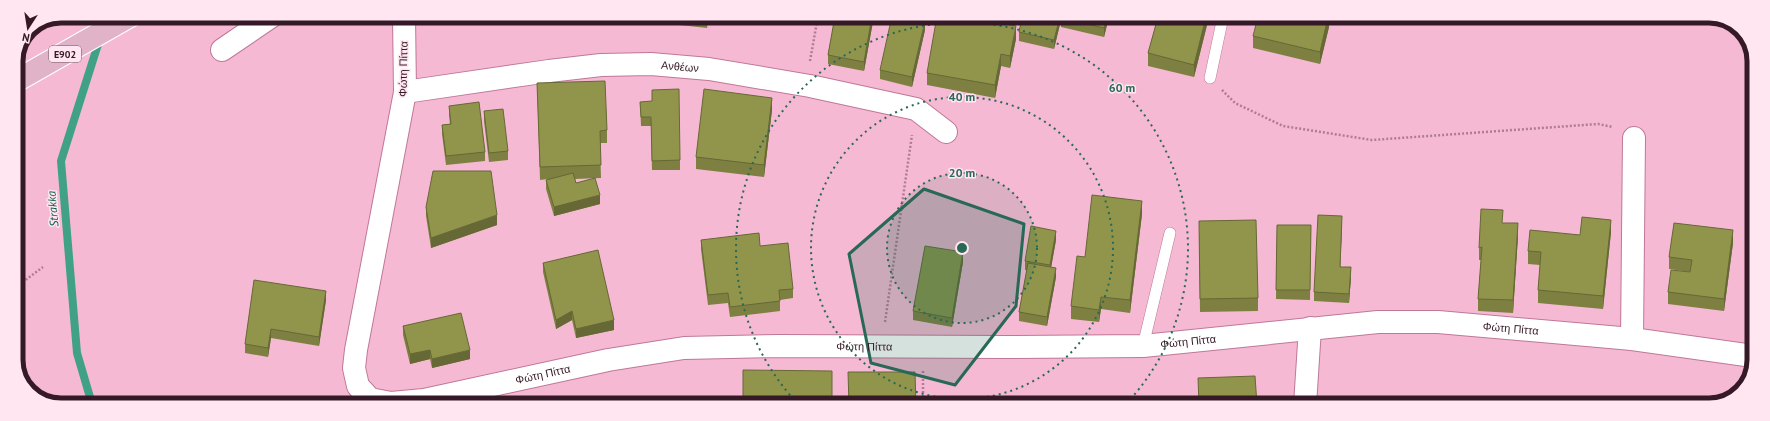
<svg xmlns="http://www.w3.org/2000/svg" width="1770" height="421" font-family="'PT Sans',sans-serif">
<rect width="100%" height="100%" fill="#f6b9d3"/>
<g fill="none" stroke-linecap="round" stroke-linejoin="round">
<path stroke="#40a186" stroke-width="8" d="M92,404L77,353L61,161L100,38"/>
<g stroke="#bf7897" stroke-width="12">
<path id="service" d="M1210,78L1223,17
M1143,346L1170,233"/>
</g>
<g stroke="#bf7897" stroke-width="24">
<g id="minor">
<path id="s1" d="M404,16L405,92L356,350L354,368L358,386L370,399L391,403L424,400L608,360L684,348L779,346L1004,347L1143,346L1378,322H1438L1632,339L1753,356"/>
<path d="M222,50L272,16"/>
<path id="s2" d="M405,92L549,71L601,65L651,64L709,69L810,86L916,109L946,132"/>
<path d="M1632,339L1634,138"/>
<path d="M1305,405L1310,328"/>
</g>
</g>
<g stroke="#fff" stroke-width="24">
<path id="primary" d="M16,81L130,16"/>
</g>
<path stroke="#ae7d92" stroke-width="2.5" stroke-dasharray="2 2" stroke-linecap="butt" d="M810,61L818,16
M1222,90L1235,103L1283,126L1372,140L1598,124L1613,127
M16,287L43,267
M885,322L912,135
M923,405V371"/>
<use href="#service" stroke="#fff" stroke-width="11"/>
<use href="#minor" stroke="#fff" stroke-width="22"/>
<use href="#primary" stroke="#e1b3c8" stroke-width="22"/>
</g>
<path fill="#7d8041" d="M661,16H708L707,28L661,23Z
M835,16H874L864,71L828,64V55Z
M1022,17H1109L1104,37L1061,27V20L1054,49L1019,41V32Z
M1158,17H1209L1194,77L1148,66V53Z
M1329,17V27L1320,64L1253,48V36Z
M925,30L912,87L880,79V70Z
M1016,39L1010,68L1001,66L995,98L927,85V73Z
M537,83L607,130V143H600L601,178L575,179L576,183L600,204L554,216L546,189V180L548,179L540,180Z
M640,102L680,160V170H652L651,126H641Z
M449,106L485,152V161L446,165L442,134V125L450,124L449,115Z
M772,110L764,177L696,169V157Z
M484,111L508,151V160L489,162L484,121Z
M426,207L497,225L431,248L426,216Z
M1142,214L1130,313L1101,309L1099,322L1071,319V306L1085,257Z
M1503,223L1518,236L1513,313L1478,311V299L1481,260H1479V248Z
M1277,225H1311L1310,300L1276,299Z
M1342,225L1340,267L1351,277L1349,303L1314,301V292Z
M1611,232L1603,309L1538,303V290L1540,265L1528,264V251L1580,235Z
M1199,233L1258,298V311L1200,312Z
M701,240L760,246L793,289V298L780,300V311L730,317L728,303L708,305L701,249Z
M1056,240L1051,267L1056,277L1047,326L1019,321V312L1027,270H1025V261Z
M1733,243L1724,311L1668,304V292L1690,272L1669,269V257Z
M963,262L952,327L913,320V311Z
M543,263L614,330L576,338L572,320L556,329L543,272Z
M1753,274V322H1751V313Z
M326,291V300L319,346L271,338L268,357L245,353V344Z
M403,326L470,359L432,368L430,359L410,364L403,335Z"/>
<path fill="#666835" d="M707,16H708L707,28Z
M872,16H874L864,71V62Z
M1060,17H1062L1061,18V20L1054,49V40Z
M1107,17H1109L1104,37V28Z
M1206,17H1209L1194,77V65Z
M1328,17H1329V27L1320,64V52Z
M925,21V30L912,87V77Z
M1016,26V39L1010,68V56Z
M1001,54V66L995,98V85Z
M772,98V110L764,177V165Z
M600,195V204L554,216V207Z
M1142,201V214L1130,313V300Z
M497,215V225L431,248V238Z
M1342,216V225L1340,276V267Z
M1611,220V232L1603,309V296Z
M1518,223V236L1513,313V300Z
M1733,230V243L1724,311V299Z
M1056,231V240L1050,274V265Z
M963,252V262L952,327V318Z
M1351,267V277L1349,303V294Z
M1056,268V277L1047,326V317Z
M326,291V300L319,346V337Z
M1101,297V309L1099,322V310Z
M572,311V320L556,329V320Z
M614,320V330L576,338V329Z
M271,329V338L268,357V348Z
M430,350V359L410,364V354Z
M470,350V359L432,368V359Z"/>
<path fill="#91954c" stroke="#666835" d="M685,16H707V19Z
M835,16H872L864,62L828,55Z
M892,16H907L925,21L912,77L880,70Z
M937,16H962L1016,26L1010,56L1001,54L995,85L927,73Z
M1022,17H1060L1054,40L1019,32Z
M1062,17H1107L1104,28L1061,18Z
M1158,17H1206L1194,65L1148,53Z
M1258,17H1328L1320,52L1253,36Z
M605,81L607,130L600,131L601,165L540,167L537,83Z
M679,89L680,160L652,161L651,117H641L640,102L652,101V90Z
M704,89L772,98L764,165L696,157Z
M479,102L485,152L446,156L442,125L451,124L449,106Z
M503,109L508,151L489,153L484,111Z
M433,171H491L497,215L431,238L426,207Z
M573,173L576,183L595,178L600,195L554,207L546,180Z
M1092,195L1142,201L1130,300L1101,297L1099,310L1071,306L1077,256L1085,257Z
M1481,209L1503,210L1502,223H1518L1513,300L1478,299L1482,247L1479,248Z
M1318,215L1342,216L1340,267H1351L1349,294L1314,292Z
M1582,217L1611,220L1603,296L1538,290L1541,252L1528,251L1530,230L1580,235Z
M1256,220L1258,298L1200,299L1199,221Z
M1674,223L1733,230L1724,299L1668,292L1671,270L1690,272L1692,260L1669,257Z
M1277,225H1311L1310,290H1276Z
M1031,226L1056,231L1050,265L1025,261Z
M759,233L760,246L788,243L793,289L779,290L780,301L730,307L728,293L708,295L701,240Z
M925,246L963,252L952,318L913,311Z
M598,250L614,320L576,329L572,311L556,320L543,263Z
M1028,263L1056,268L1047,317L1019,312Z
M1753,274V313H1751Z
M254,280L326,291L319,337L271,329L268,348L245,344Z
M461,313L470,350L432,359L430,350L410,354L403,326Z
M743,370L832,371V405L743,404Z
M848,372H915L916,405H849Z
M1255,376L1257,405H1199L1198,378Z"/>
<path fill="#286856" fill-opacity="0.2" stroke="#286856" stroke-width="3" stroke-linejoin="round" d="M924,189L1024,224L1016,306L955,385L871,363L849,254Z"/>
<circle cx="962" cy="248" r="75" fill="#286856" fill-opacity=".12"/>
<g fill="none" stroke="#286856" stroke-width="2" stroke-dasharray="2 4">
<circle cx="962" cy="248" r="75"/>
<circle cx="962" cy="248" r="151"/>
<path d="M798 404A226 226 0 1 1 1126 404"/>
</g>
<g text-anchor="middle" stroke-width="3" stroke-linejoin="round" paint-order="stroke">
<rect fill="#ffe6f0" stroke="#725663" stroke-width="1" x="49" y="46" width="32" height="16" rx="3"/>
<g font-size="10" font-weight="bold" fill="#351926">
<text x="65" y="58">E902</text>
</g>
<g font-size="11" fill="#351926" stroke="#ffe6f0">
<text dy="4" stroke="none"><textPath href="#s2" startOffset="277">Ανθέων</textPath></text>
<text transform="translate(403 69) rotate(-89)" y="4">Φώτη Πίττα</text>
<text dy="4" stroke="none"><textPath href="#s1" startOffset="1541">Φώτη Πίττα</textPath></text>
<text dy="4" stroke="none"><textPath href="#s1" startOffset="1217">Φώτη Πίττα</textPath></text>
<text dy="4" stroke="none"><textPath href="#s1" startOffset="893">Φώτη Πίττα</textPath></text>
<text dy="4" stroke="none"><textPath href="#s1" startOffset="569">Φώτη Πίττα</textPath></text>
</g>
<g font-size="12" font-style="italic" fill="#055846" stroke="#ffe6f0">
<text transform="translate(53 209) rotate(-95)" y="4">Strakka</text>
</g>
</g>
<path d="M0 0H1770V421H0ZM61 23H1709A38 38 0 0 1 1747 61V360A38 38 0 0 1 1709 398H61A38 38 0 0 1 23 360V61A38 38 0 0 1 61 23Z" fill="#ffe6f0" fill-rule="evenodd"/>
<path fill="none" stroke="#351926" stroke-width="5" d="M61 23H1709A38 38 0 0 1 1747 61V360A38 38 0 0 1 1709 398H61A38 38 0 0 1 23 360V61A38 38 0 0 1 61 23Z"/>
<circle cx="962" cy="248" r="6" fill="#286856" stroke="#ffe6f0" stroke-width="2"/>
<g font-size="12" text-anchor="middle" font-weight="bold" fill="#286856" stroke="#ffe6f0" stroke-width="3" stroke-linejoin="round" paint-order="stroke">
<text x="1122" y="92">60 m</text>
<text x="962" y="101">40 m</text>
<text x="962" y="177">20 m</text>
</g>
<g transform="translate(28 28) rotate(192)" stroke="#ffe6f0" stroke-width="3" paint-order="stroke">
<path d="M0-3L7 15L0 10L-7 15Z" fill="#351926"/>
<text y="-6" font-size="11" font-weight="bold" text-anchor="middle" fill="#351926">N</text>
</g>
</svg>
